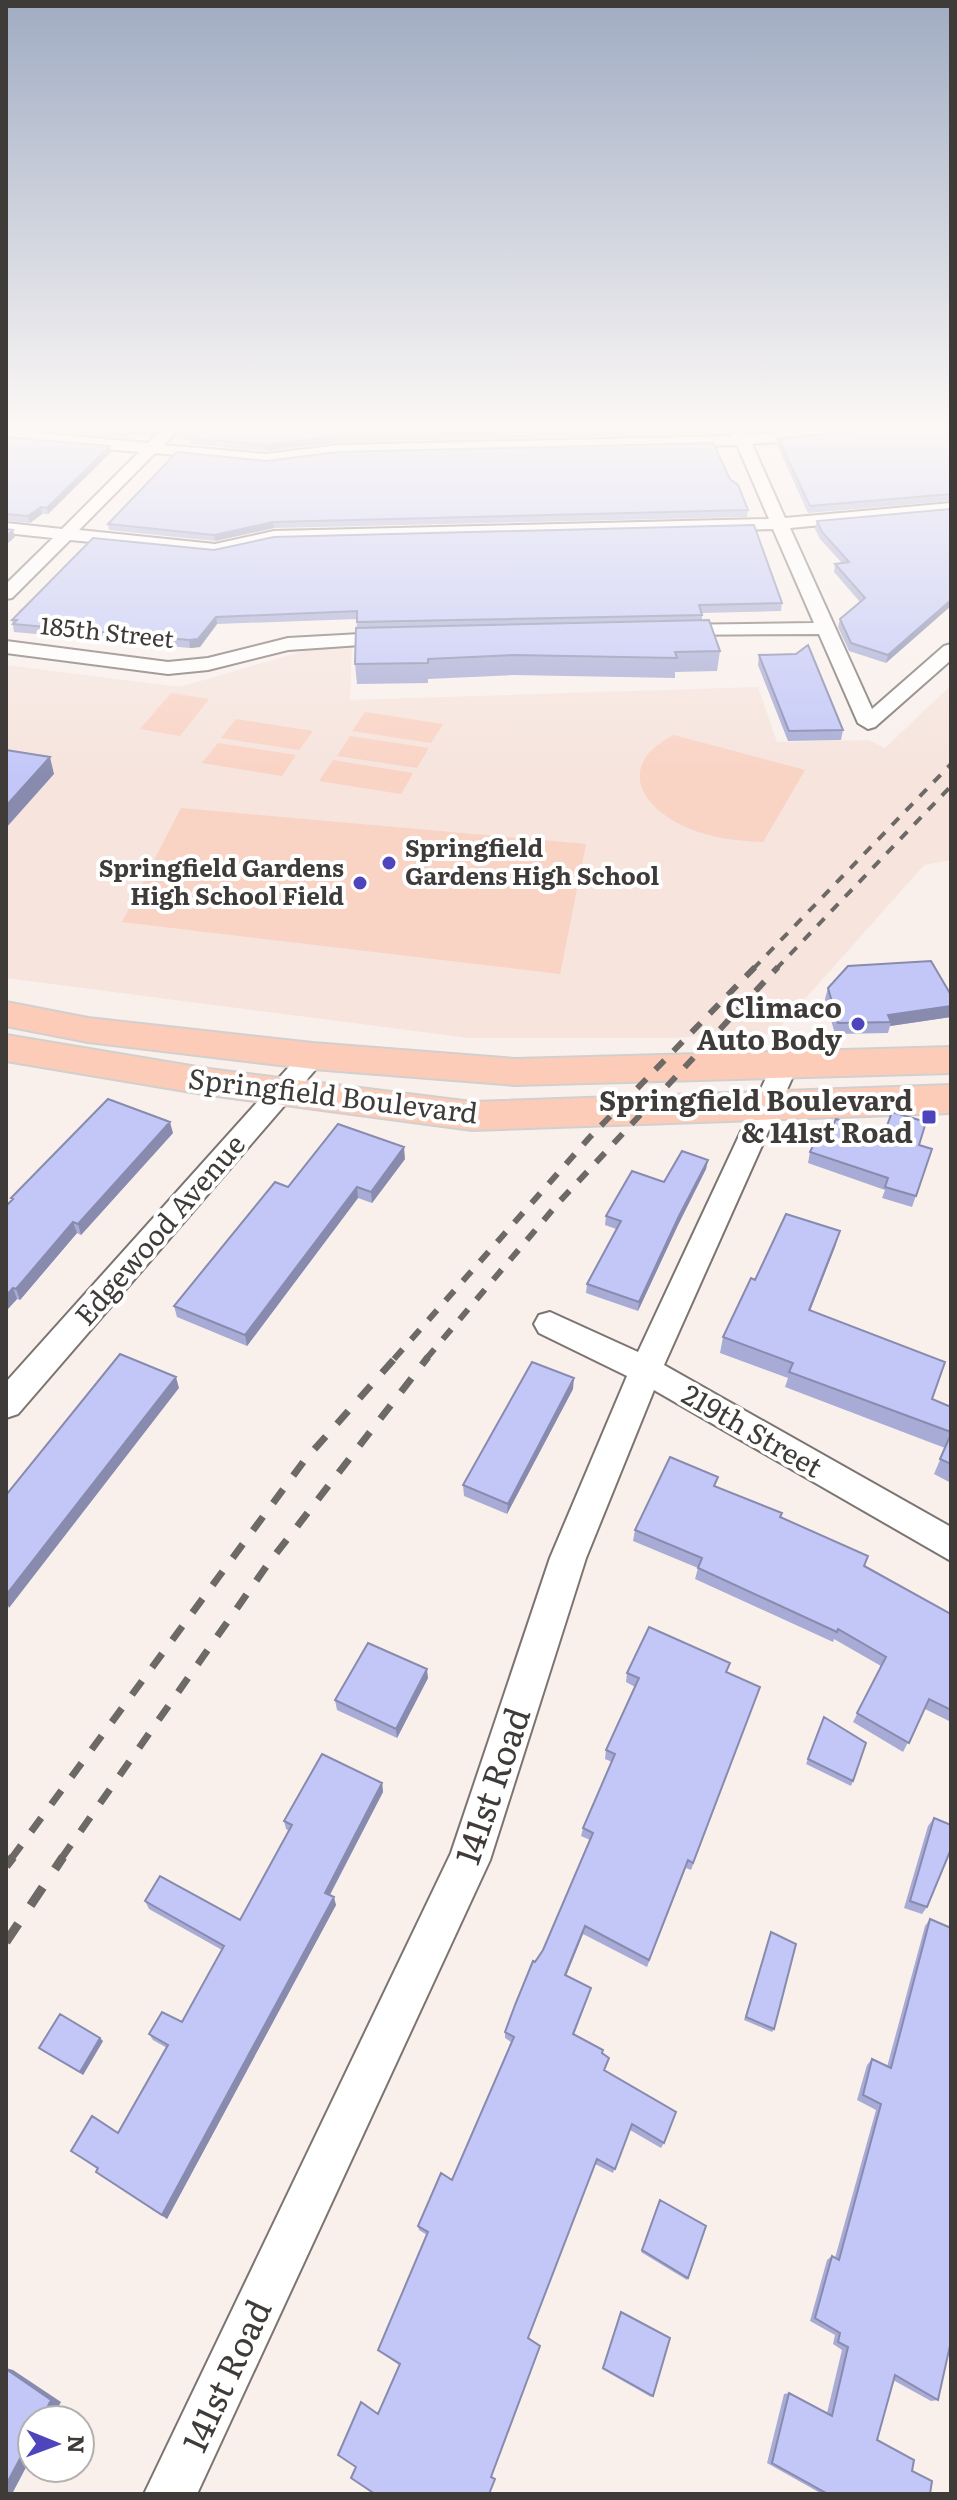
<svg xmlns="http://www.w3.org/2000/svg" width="957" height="2500" font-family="Literata,serif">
<rect width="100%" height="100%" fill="#f9f0ec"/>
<path fill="#f6e4dd" d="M352,646L350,700L758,687L777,742L869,740L885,748L951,685V860L924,865L774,1034L737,1033L671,1038H469L6,978V665L180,687L307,650Z"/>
<path fill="#f9d3c4" d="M171,693L209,699L180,736L140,729Z
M365,712L443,724L431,743L352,731Z
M236,719L313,731L299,750L221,738Z
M674,735L805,770L763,842C737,841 712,838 688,828C639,807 616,764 674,735Z
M350,736L429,748L417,768L337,756Z
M218,743L296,755L282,776L202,763Z
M333,760L413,773L401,794L319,781Z
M181,808L586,844L560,974L122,922Z"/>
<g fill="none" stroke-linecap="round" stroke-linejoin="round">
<g stroke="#7c7470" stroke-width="4">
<path id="minor" d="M164,428H180L164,445L266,454L338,445L733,436L730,428H744L748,435L835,428H889L882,433L752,444L785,518L951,503V513L790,528L872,709L944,646L951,644V660L875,727L868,729L858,723L819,634L666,635L664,631L673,625L814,623L773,529L274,541L215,554L70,540L12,598L6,599V584L53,538L6,533V523L62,529L139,452L6,440V430L148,443ZM737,445L769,519L274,531L215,544L79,530L155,453L266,464L338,455Z
M397,632L406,638L404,642L288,650L208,670L168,674L6,653V641L168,662L208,658L288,638Z
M313,1047L322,1050L326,1056L322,1062L18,1414L6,1418V1382L304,1050Z
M785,1056L794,1059L798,1065L664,1365L951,1527V1561L654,1390L586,1558L490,1860L197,2494H144L451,1853L550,1558L627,1376L539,1333L534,1324L539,1315L550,1312L638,1352L772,1065L776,1059Z"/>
</g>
<g stroke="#d1d0cf" stroke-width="4">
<path id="primary" d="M6,1002L88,1018L313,1043L515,1059L951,1047V1073L515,1085L313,1069L88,1042L6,1026Z
M6,1035L209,1069L472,1102L951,1085V1113L472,1130L209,1095L6,1061Z"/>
</g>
<use href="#minor" fill="#fff" fill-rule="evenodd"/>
<use href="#primary" fill="#fdccb8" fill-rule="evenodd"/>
<path stroke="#6d6966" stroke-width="4" stroke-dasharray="10 10" stroke-linecap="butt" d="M753,969L951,764
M776,969L951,786"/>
<path stroke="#6d6966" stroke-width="6" stroke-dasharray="13 13" stroke-linecap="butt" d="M394,1359L589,1138L755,967
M426,1359L560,1201L778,967"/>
<path stroke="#6d6966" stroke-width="7" stroke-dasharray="17 17" stroke-linecap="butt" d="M11,1859L304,1461L396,1357
M61,1859L268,1564L428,1357"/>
<path stroke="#6d6966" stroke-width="9" stroke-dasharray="22 22" stroke-linecap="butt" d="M6,1866L13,1857
M6,1942L63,1857"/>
</g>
<path fill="#a7abd5" d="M12,428H161L151,436L130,434L126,438Z
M712,428L711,434L338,442L266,451L191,444L190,440L174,438V432Z
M951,428V501L808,513L777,445L778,438L884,429Z
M6,437L111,452L48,514H42L30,523L6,521Z
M266,461L730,479L748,510L747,517L274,528L215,541L109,530L108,524Z
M951,509L886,663L849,651L838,627L840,619L860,602L834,572L835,564L842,563L820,539L815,529L817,521Z
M782,603L781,611L702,613V620L720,651L717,671L675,672V678L513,675L428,679V683L357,684L355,664L357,619L217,624L200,647L190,648L14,632L12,620L21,609Z
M759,655L843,730L841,740L788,741L758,665Z
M828,988L951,995V1017L890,1026L888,1033L835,1034L825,999Z
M173,1133L81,1235L77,1233L20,1300L17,1299L6,1311V1206L12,1200L11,1198Z
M919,1145L932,1149L912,1207L882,1198L885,1190L808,1163L810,1152Z
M405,1159L372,1203L358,1198L247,1346L177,1317L174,1306L288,1187Z
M708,1160L706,1169L678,1225L638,1311L586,1293L587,1284L616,1229L605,1225L606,1216L664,1182Z
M840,1231L835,1247L810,1311L932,1399L951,1407V1483L934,1474L945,1448L785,1387L788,1378L720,1353L723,1337L755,1280Z
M573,1389L507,1514L464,1496L463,1485Z
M716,1487L780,1517L951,1614V1722L925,1709L903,1752L853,1722L881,1666L834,1639L833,1642L695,1579L698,1568L633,1541L635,1530Z
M727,1672L760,1687L691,1870L686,1868L647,1967L583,1934L566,1975L589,1995L574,2035L602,2053L605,2070L664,2143L661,2148L630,2130L613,2173L595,2164L378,2414L399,2365L378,2350L427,2235L419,2230L418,2226L452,2180L511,2042L505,2038V2032L535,1962L543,1950L590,1840L581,1836L583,1828L612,1762L605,1759L606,1750L635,1687L626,1682L627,1673Z
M428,1678L397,1738L337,1710L335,1700Z
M824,1717L853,1781L851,1786L806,1764Z
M382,1783L383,1792L330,1895L336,1905L167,2219L101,2176L96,2172L97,2169L71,2151L118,2133L167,2048L153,2040L149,2034L182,2022L222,1950L149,1909L145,1901L240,1920L289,1831L286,1829L284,1821Z
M934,1818L927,1907L922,1914L904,1908L928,1826Z
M930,1919L938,2400L931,2401L893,2380L877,2440L912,2471L930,2494H822L767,2463L784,2394L789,2393L827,2413L842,2350L833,2344L835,2335L810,2321L827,2260L832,2256L835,2258L876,2110L857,2100L867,2065L872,2059L887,2067L925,1926Z
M771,1932L774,2029L772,2032L744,2020Z
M103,2041L83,2075L42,2051L39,2048Z
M659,2202L688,2278L687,2280L641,2252Z
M620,2313L653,2396L651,2397L602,2369Z"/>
<path fill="#888bae" d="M129,428L130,434L126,438L125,432Z
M153,428H161L151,436L150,430Z
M770,428H804L769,430Z
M338,436V442L266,451L265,445Z
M110,446L111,452L48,514L47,508Z
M41,507L42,514L30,523L28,516Z
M273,522L274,528L215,541L214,535Z
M13,530L15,537L6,545V537Z
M951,600V606L886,663L888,655Z
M216,617L217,624L200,647L190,648L189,640Z
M50,757L54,774L6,828V806Z
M951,1006V1017L890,1026L891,1022L888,1015Z
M170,1122L173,1133L81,1235L78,1224Z
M404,1147L405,1159L372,1203L371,1192Z
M708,1160L706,1169L678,1225L638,1311L639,1302L679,1216Z
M357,1187L358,1198L247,1346L245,1335Z
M73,1222L77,1233L20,1300L16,1289Z
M840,1231L835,1247L804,1326L809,1310Z
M13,1288L17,1299L6,1311V1296Z
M176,1377L179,1388L9,1608L6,1601V1595Z
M574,1378L573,1389L507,1514L508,1504Z
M427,1669L428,1678L397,1738L396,1729Z
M382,1783L383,1792L327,1900L325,1893Z
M334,1897L336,1905L167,2219L162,2215Z
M585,1926L583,1934L564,1981L565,1975Z
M100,2038L103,2041L83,2075L80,2072Z
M6,2368L13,2370L61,2402L51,2420H41Z
M32,2436V2456L12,2494H6V2485Z"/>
<path fill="#c2c7f8" stroke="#888bae" stroke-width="2" d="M79,428H153L150,430L129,428L125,432Z
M178,428H698L338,436L265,445L190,438L194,434L174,432Z
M886,428H951V494L810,506L778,438L884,429Z
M6,437L110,446L47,508L41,507L28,516L6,514Z
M713,443L730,479L738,485L748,510L273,522L214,535L108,524L177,452L266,461L338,452Z
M951,509V600L888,655L851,643L840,619L865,598L835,564L849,562L822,532L817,521Z
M754,525L782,603L699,605L702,615L357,622V611L216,617L198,639L189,640L13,624L17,620H12L93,538L214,550L274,537Z
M6,529L13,530L6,537Z
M709,620L720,651L675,652L677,658L514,655L428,659V663L355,664L356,628Z
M808,645L843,730L789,731L759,655L796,654Z
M6,750L50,757L6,806Z
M931,961L951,995V1006L888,1015L891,1022L838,1023L828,988L848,966Z
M108,1099L170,1122L78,1224L73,1222L16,1289L13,1288L6,1296V1206L13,1199L11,1198Z
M892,1112L926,1122L919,1145L932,1149L916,1196L885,1187L888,1178L810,1152L824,1123L833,1125L836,1119L884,1134Z
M338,1124L404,1147L371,1192L357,1187L245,1335L174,1306L275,1182L288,1187Z
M682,1151L708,1160L679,1216L639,1302L587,1284L621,1221L606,1216L632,1171L664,1182Z
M786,1214L840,1231L809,1310L945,1362L932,1399L951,1407V1432L789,1372L793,1363L723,1337L751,1278L755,1280Z
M120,1354L176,1377L6,1595V1495Z
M532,1362L574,1378L508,1504L463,1485Z
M951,1434V1464L940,1459Z
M670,1457L718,1477L714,1486L782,1513L780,1517L868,1556L864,1566L951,1614V1710L929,1699L909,1743L857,1713L886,1657L838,1629L837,1632L698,1568L702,1558L635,1530Z
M649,1627L730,1663L726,1672L760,1687L693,1863L688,1860L649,1960L585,1926L565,1975L591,1988L573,2034L603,2050L602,2053L609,2058L604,2070L676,2112L664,2143L632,2124L615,2169L597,2159L528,2338L540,2346L491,2477L495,2479L489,2494H375L351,2478L356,2467L338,2455L361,2402L378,2414L400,2364L378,2350L428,2232L418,2226L441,2173L452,2180L514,2037L505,2032L515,2005L533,1961L535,1962L543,1950L593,1833L583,1828L615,1754L606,1750L639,1678L627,1673Z
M368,1643L427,1669L396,1729L335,1700Z
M824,1717L866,1743L853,1781L808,1759Z
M322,1754L382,1783L325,1893L334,1897L162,2215L96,2172L98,2168L71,2151L92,2116L118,2133L168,2045L149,2034L162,2012L182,2022L224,1946L145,1901L160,1876L240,1920L292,1825L284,1821Z
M934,1818L951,1825V1849L927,1907L910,1901Z
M930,1919L951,1928V2341L938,2400L895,2375L877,2440L914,2460L912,2471L932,2481L930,2494H828L772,2463L789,2393L832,2416L848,2347L838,2342L840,2333L815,2318L832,2256L839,2260L881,2104L863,2095L872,2059L891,2068Z
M771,1932L796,1944L774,2029L746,2017Z
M60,2014L100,2038L80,2072L39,2048Z
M660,2200L706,2226L688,2278L642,2250Z
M621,2312L670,2338L653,2396L603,2368Z
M6,2369L51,2400L41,2420H32V2436L6,2485Z"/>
<linearGradient id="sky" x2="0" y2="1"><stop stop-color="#a0acc3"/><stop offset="0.55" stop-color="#fcf8f6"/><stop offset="1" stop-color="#fcf8f6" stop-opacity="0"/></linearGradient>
<rect width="957" height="778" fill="url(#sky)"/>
<g fill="#4e45bc" stroke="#fff" stroke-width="3">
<circle cx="389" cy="863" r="8"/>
<circle cx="360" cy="883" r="8"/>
<circle cx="858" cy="1024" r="8"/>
<rect x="921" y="1109" width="16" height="16" rx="4"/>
</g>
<g text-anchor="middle" stroke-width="8" stroke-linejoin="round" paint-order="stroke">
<g font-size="24" fill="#3e3b39" stroke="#fff">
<text transform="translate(107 633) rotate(6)" y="8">185th Street</text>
</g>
<g font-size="24" font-weight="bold" fill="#3e3b39" stroke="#fff" text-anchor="start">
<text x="405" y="857">Springfield<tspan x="405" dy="28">Gardens High School</tspan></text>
<text x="344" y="877" text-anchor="end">Springfield Gardens<tspan x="344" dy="28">High School Field</tspan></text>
</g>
<g font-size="28" font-weight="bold" fill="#3e3b39" stroke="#fff" text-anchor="end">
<text x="842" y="1018">Climaco<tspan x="842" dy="32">Auto Body</tspan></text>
<text x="913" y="1111">Springfield Boulevard<tspan x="913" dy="32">&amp; 141st Road</tspan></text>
</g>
<g font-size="28" fill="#3e3b39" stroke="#fff">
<text transform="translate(333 1096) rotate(7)" y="10">Springfield Boulevard</text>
<text transform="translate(160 1230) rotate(-49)" y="10">Edgewood Avenue</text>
<text transform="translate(752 1431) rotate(30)" y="10">219th Street</text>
</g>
<g font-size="34" fill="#3e3b39" stroke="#fff">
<text transform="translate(493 1786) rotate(-71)" y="12">141st Road</text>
<text transform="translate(227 2376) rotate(-65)" y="12">141st Road</text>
</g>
</g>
<rect width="957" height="2500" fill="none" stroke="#3e3b39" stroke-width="16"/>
<g transform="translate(56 2444) rotate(91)"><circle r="38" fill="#ffffff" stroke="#b2b1b0" stroke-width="2"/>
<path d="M0-6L14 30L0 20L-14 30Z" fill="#4e45bc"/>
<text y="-12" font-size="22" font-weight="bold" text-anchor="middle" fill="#3e3b39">N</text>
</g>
</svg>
